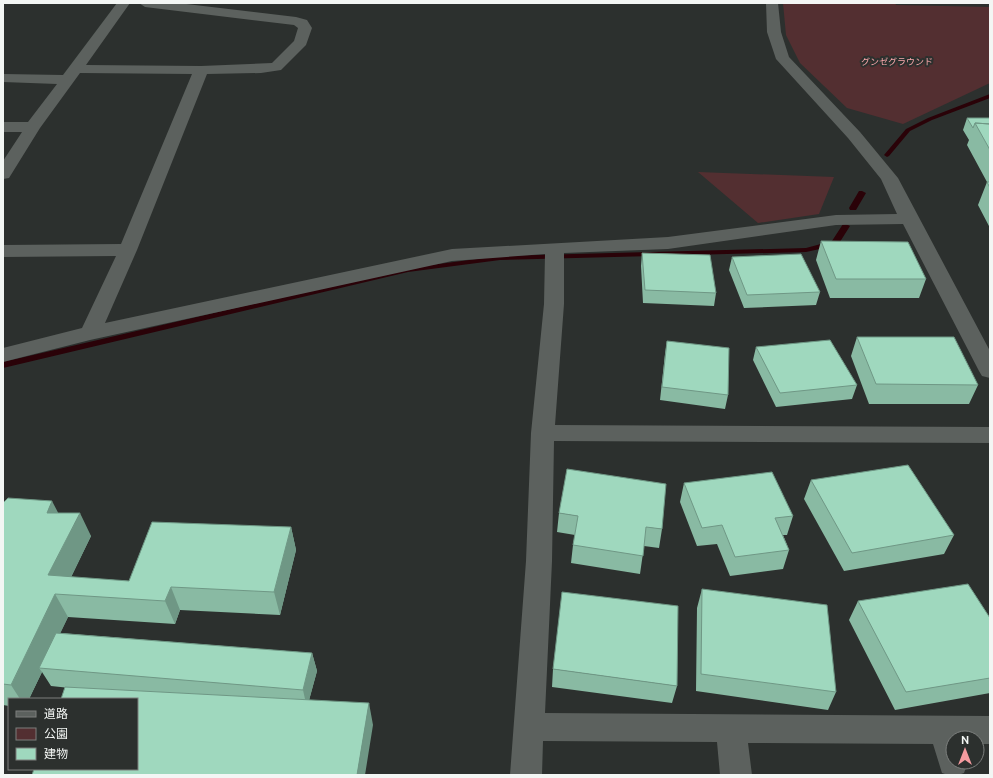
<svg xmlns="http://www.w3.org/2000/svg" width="993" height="778" font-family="Ubuntu,'Noto Sans JP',sans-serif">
<rect width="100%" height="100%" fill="#2c302e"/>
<path fill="#532f31" d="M783,3H895L896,5L990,7V83L903,124L847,108L800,63L786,35Z
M698,172L834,177L819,214L758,223Z"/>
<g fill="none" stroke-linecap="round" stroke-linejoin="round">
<path fill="#2a0208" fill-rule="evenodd" d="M990,94V98L932,120L910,131L889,156L887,157L884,155L906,129L928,118Z
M859,191H862L866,193L856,210H850L849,208Z
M843,224H846L850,226L838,245L806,252L500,260L408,272L3,368V362L408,268L500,256L806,248L832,241Z"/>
<path fill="#5c615e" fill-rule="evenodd" d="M117,3H130L86,65L201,66L272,63L294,41L298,28L294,25L145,7L139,3H178L296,17L307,20L312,28L306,45L281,70L261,73L207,74L137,250L105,323L452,249L668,237L836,215L897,214L881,179L848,138L776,59L767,32L766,3H778L781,32L789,57L860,132L898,178L990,351V378L982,376L979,371L903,224L836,225L668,249L564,253V304L555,425L990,427V443L554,441L552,561L545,713L990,716V744H977V738H953V762H968L964,773C956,776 950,776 942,773L933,744L748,743L752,775H720L717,742L543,741L542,775H510L526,561L531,433L544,304L545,254L452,261L90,340L3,362V348L82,328L116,256L3,257V245L121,244L192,74L80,73L40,128L9,178L3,179V161L22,132H3V122H28L57,84L3,82V74L63,75Z"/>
</g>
<path fill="#89baa3" d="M967,118H990V228L978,205L987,182L967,145L969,140L963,130Z
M821,241L926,279L919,298H830L816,260Z
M642,253L716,293L714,306L643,303L641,266Z
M732,257L820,292L816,305L744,308L729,270Z
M857,337L978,385L969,404H869L851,356Z
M667,341L728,395L725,409L660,400L665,354Z
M756,347L857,385L852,399L776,407L753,360Z
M811,480L954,535L944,554L844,571L804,499Z
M684,483L793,516L787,535H783L789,550L783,569L730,576L717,544L697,546L680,502Z
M3,503L58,513L91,536L71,577L129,581L291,527L296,550L280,615L180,610L175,624L68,617L60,633L312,653L317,671L309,700L373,725L70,688L51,686L42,672L29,699H9V706L3,705Z
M559,513L662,529L659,548L644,546L640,574L571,563L573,545L575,535L557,532Z
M702,589L836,692L828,710L696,691L697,608Z
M858,601L990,618V693L895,710L849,620Z
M553,669L677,686L672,703L552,687Z"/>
<path fill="#6f9785" d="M52,501L64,524L47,513Z
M80,513L91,536L63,594L48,575Z
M291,527L296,550L280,615L274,592Z
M171,587L180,610L175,624L165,601Z
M55,594L68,617L44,668H39L42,672L29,699H20L11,685Z
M312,653L317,671L307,708L303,690Z
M369,703L373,725L365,775H357Z"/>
<path fill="#9fd8be" stroke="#6f9785" d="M967,118H990V124L975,123L973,128Z
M975,123L990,124V150Z
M987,182H990V188Z
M821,241L908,242L926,279H836Z
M642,253L710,255L716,293L645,290Z
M801,254L820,292L747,295L732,257Z
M857,337H954L978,385L876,384Z
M830,340L857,385L780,393L756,347Z
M667,341L729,348L728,395L662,387Z
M908,465L954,535L852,553L811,480Z
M567,469L666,484L662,529L646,527L643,556L573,545L578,516L559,513Z
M772,472L793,516L775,518L789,550L735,557L722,525L702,528L684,483Z
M8,498L52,501L47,513H80L48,575L129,581L152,522L291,527L274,592L171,587L165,601L55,594L11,685L3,684V503Z
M968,584L990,618V678L906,692L858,601Z
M702,589L827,605L836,692L701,674Z
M562,592L678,606L677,686L553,669Z
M56,633L312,653L303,690L39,668Z
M65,687L369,703L357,775H32L34,769H137V699H61Z"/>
<g text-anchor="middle" stroke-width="4" stroke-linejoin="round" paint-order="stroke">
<g font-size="9" fill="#fca8ac" stroke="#2c302e">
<text x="897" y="65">グンゼグラウンド</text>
</g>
</g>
<rect width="993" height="778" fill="none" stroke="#f3f6f4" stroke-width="8"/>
<rect x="8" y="698" width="130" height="72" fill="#2c302e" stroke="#7c7f7d"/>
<rect x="16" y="711" width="20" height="6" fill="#5c615e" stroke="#7c7f7d"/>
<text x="44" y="718" font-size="12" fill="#f3f6f4">道路</text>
<rect x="16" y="728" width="20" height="12" fill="#532f31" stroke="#7c7f7d"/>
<text x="44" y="738" font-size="12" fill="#f3f6f4">公園</text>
<rect x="16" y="748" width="20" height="12" fill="#9fd8be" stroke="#7c7f7d"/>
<text x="44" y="758" font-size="12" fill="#f3f6f4">建物</text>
<g transform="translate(965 750)"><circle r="19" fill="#2c302e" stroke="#7c7f7d"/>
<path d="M0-3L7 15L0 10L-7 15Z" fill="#f49b9f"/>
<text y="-6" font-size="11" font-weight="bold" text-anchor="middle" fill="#f3f6f4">N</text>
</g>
</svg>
